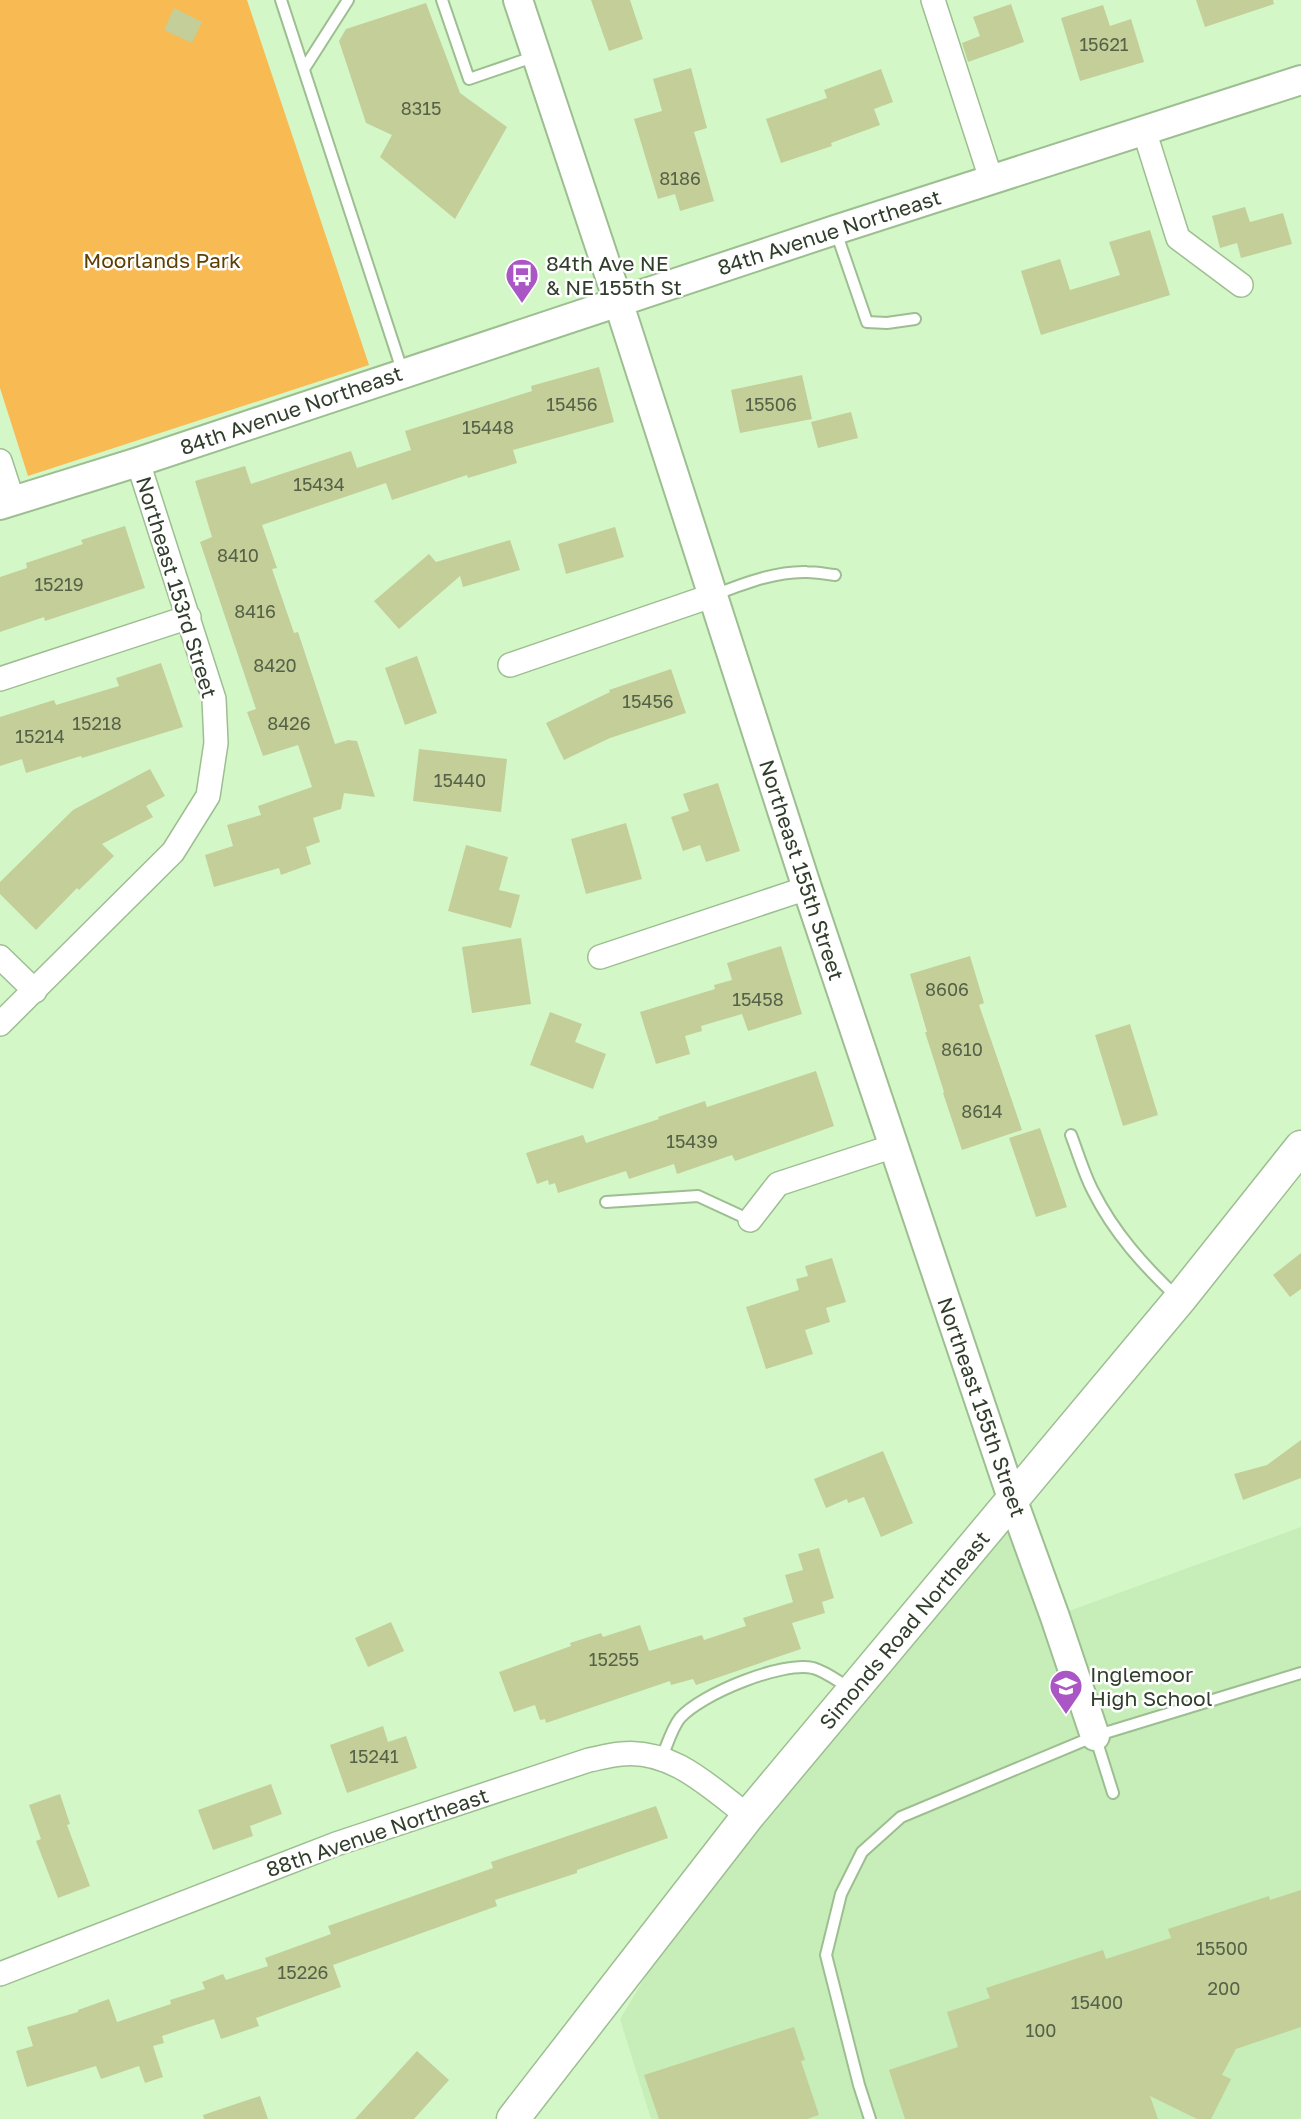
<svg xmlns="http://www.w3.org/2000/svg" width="1301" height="2119" font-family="'Golos Text',sans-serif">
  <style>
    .built { fill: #c7eeb9 }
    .green { fill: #f8ba52 }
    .building { fill: #c3ce99 }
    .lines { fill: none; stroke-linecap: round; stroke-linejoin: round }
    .service-casing { stroke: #9dbe91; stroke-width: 14 }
    .minor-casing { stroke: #9dbe91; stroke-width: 26 }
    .tertiary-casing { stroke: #9dbe91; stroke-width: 32 }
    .secondary-casing { stroke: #9dbe91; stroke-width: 35 }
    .service { stroke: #fff; stroke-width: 10 }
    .minor { stroke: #fff; stroke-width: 23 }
    .tertiary { stroke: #fff; stroke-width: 28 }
    .secondary { stroke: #fff; stroke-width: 32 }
    .labels { text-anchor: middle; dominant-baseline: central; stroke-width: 5; stroke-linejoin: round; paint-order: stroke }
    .number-label { font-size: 18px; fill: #566247 }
    .street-label { font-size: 21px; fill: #313e2c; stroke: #fff }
    .park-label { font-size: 21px; fill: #5d3f04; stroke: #fff }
    .poi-label { font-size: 21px; fill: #313e2c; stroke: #fff; text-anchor: start }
  </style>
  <rect width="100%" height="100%" fill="#d4f7c8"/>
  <path class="built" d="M 1013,1501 L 1055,1616 L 1301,1527 L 1301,2119 L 651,2119 L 620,2019 L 722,1850 Z"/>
  <path class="green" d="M 0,0 L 247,0 L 369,365 L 28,476 L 0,388 Z"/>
  <path class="building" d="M 591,0 L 630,0 L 643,39 L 609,51 Z
    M 1196,0 L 1273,0 L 1274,4 L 1205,27 Z
    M 426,3 L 460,93 L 507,127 L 455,219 L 380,157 L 392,135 L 366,123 L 339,41 L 346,29 Z
    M 1011,4 L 1024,42 L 968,62 L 962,43 L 980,36 L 973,17 Z
    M 1103,5 L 1110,26 L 1131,19 L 1144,62 L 1080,81 L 1061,18 Z
    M 174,8 L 202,22 L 192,43 L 164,30 Z
    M 691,68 L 707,128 L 694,132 L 714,201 L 680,211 L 675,194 L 658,199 L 634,119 L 662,111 L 653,79 Z
    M 881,69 L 893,102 L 874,109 L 880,125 L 831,143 L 832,146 L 781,163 L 766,119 L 827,98 L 824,90 Z
    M 1245,207 L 1250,222 L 1283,213 L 1292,244 L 1241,258 L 1237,243 L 1220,248 L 1212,216 Z
    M 1150,230 L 1170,295 L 1041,335 L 1021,271 L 1060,259 L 1070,290 L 1120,275 L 1109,242 Z
    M 599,367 L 614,422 L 513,450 L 517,463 L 468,478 L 467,475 L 392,500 L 386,483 L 262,525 L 277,568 L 272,569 L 294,633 L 298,632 L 335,744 L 348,740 L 357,741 L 375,797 L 344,793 L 341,809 L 313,818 L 320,842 L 306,847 L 311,864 L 281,875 L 279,868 L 214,887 L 205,855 L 233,846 L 227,825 L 261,815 L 258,806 L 312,787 L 298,745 L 263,756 L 247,712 L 256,709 L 200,542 L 212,537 L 195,481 L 245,466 L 251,484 L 351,451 L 357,468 L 411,450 L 405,431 L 532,391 L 531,386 Z
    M 802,375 L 812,419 L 740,433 L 731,390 Z
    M 851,412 L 858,438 L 818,448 L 811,422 Z
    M 125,526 L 145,588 L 45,621 L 44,617 L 0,632 L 0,577 L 27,568 L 26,563 L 83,544 L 81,540 Z
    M 615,527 L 624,557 L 566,574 L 558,544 Z
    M 510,540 L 520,570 L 463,587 L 460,576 L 399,629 L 374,601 L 429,554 L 436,562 Z
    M 417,656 L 437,713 L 405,725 L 385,668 Z
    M 161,663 L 183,727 L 82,758 L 81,756 L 26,773 L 22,759 L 0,766 L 0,717 L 54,700 L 56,705 L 119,686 L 116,678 Z
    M 671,669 L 686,713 L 610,738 L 564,760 L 546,723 L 610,692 L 609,690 Z
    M 419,749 L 507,759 L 501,812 L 413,801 Z
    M 150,769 L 165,796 L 146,806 L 153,817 L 102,844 L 114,856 L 79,890 L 77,888 L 36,930 L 0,894 L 0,882 L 73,810 Z
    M 718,783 L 740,851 L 706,862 L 700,845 L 683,851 L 671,817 L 689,811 L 683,794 Z
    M 626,823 L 642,879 L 586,894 L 571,839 Z
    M 466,845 L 508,857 L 499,890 L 520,895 L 511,928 L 448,911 Z
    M 521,938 L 531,1004 L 472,1013 L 462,947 Z
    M 781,946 L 802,1014 L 748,1031 L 742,1014 L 701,1026 L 702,1031 L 685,1036 L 690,1054 L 656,1064 L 640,1012 L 715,989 L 714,985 L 732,980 L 727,963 Z
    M 970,956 L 984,1003 L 979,1005 L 1022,1130 L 962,1150 L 943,1093 L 944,1092 L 925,1032 L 927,1032 L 910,974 Z
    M 550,1012 L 582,1024 L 575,1042 L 606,1054 L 593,1089 L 530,1065 Z
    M 1130,1024 L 1158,1115 L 1123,1126 L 1095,1035 Z
    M 816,1071 L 834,1126 L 735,1161 L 732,1155 L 677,1174 L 674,1164 L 629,1179 L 626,1171 L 558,1193 L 555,1183 L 549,1185 L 548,1180 L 537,1184 L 526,1153 L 583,1135 L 586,1143 L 659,1119 L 658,1117 L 705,1101 L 707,1107 Z
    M 1040,1128 L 1067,1207 L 1036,1217 L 1009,1138 Z
    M 1301,1253 L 1301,1289 L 1290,1297 L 1273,1275 Z
    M 832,1258 L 846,1302 L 826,1308 L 830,1322 L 805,1330 L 813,1354 L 766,1369 L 746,1307 L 799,1290 L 796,1279 L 808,1276 L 805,1266 Z
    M 1301,1440 L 1301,1478 L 1243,1500 L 1234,1474 L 1267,1465 Z
    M 883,1451 L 913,1523 L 881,1537 L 864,1497 L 848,1503 L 847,1499 L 826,1508 L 814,1479 Z
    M 819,1548 L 834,1598 L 822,1602 L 825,1613 L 792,1623 L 801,1649 L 696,1685 L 693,1679 L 671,1685 L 670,1681 L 546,1723 L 545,1719 L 540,1720 L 535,1705 L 514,1712 L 499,1672 L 571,1646 L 570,1643 L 601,1633 L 603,1637 L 640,1625 L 649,1651 L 702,1635 L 704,1640 L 746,1626 L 743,1618 L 793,1602 L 785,1575 L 803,1570 L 798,1554 Z
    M 391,1622 L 404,1651 L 368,1667 L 355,1638 Z
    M 383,1726 L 388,1742 L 406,1736 L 417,1768 L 347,1793 L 330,1745 Z
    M 271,1784 L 282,1814 L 250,1826 L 253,1836 L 213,1850 L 198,1810 Z
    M 60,1794 L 70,1824 L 67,1825 L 90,1886 L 58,1898 L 36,1841 L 41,1839 L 29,1805 Z
    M 656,1806 L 668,1838 L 577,1870 L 577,1873 L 495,1900 L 497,1906 L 333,1965 L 341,1987 L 256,2018 L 259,2026 L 221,2039 L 214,2019 L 162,2036 L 164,2043 L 153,2046 L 163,2077 L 145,2083 L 139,2066 L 101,2079 L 96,2066 L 27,2087 L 16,2051 L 33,2046 L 27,2027 L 78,2012 L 78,2010 L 109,1999 L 117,2022 L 171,2004 L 170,2000 L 205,1989 L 202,1982 L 223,1974 L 226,1980 L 268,1966 L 265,1958 L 331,1934 L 328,1926 L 493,1868 L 491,1862 Z
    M 1301,1890 L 1301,2027 L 1236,2049 L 1222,2075 L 1231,2079 L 1211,2119 L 1197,2119 L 1150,2096 L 1158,2119 L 905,2119 L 889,2070 L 958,2047 L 947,2012 L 990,1998 L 986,1988 L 1103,1950 L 1106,1959 L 1171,1938 L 1168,1929 L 1269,1896 L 1270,1900 Z
    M 794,2027 L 805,2060 L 801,2061 L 819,2115 L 807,2119 L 659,2119 L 644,2075 Z
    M 417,2051 L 449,2080 L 414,2119 L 355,2119 Z
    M 260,2096 L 268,2119 L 204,2119 L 203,2115 Z"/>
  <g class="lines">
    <defs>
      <path id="service" d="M 281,0 L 403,373
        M 442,0 L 469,79 L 536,56
        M 304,69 L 348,0
        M 836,232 L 867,322 L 887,323 L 915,319
        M 714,595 C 743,584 775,571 807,572 C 816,572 826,574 835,575
        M 1071,1135 C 1078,1153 1084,1174 1093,1191 C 1114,1233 1144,1266 1178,1298
        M 606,1202 L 698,1196 L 750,1220
        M 1096,1739 L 1113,1793
        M 662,1757 C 667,1745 672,1728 680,1718 C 701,1694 782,1661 813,1668 C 827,1672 839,1682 851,1689
        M 870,2119 L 859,2085 L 826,1955 L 841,1894 L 862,1852 L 901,1817 L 1095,1736 L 1301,1673"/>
      <path id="minor" d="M 933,0 L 991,179
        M 1144,130 L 1178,238 L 1241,285
        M 0,461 L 13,501
        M 510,665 L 711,596
        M 0,679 L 189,617
        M 0,957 L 35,991
        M 600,957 L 807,888
        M 0,1024 L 173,852 L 208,796 L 216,743 L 214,699 L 138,462
        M 750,1220 L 778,1184 L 894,1146
        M 0,1974 L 336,1844 L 589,1760 C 599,1758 610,1755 621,1754 C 671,1748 711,1788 748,1816"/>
      <path id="tertiary" d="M 518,0 L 618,301 L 807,888 L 1013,1501 L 1055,1617 L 1095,1736
        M 0,505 L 138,462 L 835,230 L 1301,80"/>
      <path id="secondary" d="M 513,2119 L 748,1816 L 1180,1299 L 1301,1147"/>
    </defs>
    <use href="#service" class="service-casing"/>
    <use href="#minor" class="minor-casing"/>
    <use href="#tertiary" class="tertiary-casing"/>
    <use href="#secondary" class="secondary-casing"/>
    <use href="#service" class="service"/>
    <use href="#minor" class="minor"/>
    <use href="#tertiary" class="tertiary"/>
    <use href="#secondary" class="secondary"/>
  </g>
  <defs>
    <symbol id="bus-pin" viewBox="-11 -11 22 30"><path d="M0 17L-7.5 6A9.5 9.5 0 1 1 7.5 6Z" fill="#aa56c5" stroke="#fff"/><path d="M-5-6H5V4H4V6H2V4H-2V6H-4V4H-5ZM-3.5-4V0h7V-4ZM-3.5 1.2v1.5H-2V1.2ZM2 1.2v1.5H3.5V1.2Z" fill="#fff"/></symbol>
    <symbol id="school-pin" viewBox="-11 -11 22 30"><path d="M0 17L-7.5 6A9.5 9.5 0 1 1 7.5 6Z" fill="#aa56c5" stroke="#fff"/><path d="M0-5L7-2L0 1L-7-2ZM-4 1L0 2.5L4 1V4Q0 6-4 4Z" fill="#fff"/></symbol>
  </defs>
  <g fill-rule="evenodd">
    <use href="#bus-pin" x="503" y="256" width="38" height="52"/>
    <use href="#school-pin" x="1047" y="1667" width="38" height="52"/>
  </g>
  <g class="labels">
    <g class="number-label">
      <text x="1104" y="44">15621</text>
      <text x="421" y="108">8315</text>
      <text x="680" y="178">8186</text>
      <text x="572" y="404">15456</text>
      <text x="771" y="404">15506</text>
      <text x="488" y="427">15448</text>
      <text x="319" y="484">15434</text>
      <text x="238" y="555">8410</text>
      <text x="59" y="584">15219</text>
      <text x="255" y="611">8416</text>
      <text x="275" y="665">8420</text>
      <text x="648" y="701">15456</text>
      <text x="97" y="723">15218</text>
      <text x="289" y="723">8426</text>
      <text x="40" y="736">15214</text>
      <text x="460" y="780">15440</text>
      <text x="947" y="989">8606</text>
      <text x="758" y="999">15458</text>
      <text x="962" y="1049">8610</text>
      <text x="982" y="1111">8614</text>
      <text x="692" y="1141">15439</text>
      <text x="614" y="1659">15255</text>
      <text x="374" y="1756">15241</text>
      <text x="1222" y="1948">15500</text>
      <text x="303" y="1972">15226</text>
      <text x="1224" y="1988">200</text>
      <text x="1097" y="2002">15400</text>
      <text x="1041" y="2030">100</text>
    </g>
    <g class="street-label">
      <text transform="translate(829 232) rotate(-18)">84th Avenue Northeast</text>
      <text transform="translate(291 410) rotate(-19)">84th Avenue Northeast</text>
      <text transform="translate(177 587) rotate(73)">Northeast 153rd Street</text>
      <text transform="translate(802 870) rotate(72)">Northeast 155th Street</text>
      <text transform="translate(982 1407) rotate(71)">Northeast 155th Street</text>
      <text transform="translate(904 1630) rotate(-50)">Simonds Road Northeast</text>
      <text transform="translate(377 1832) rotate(-19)">88th Avenue Northeast</text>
    </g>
    <g class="park-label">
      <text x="162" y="260">Moorlands Park</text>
    </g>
    <g class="poi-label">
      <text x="546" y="263">84th Ave NE<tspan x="546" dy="24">&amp; NE 155th St</tspan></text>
      <text x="1090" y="1674">Inglemoor<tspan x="1090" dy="24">High School</tspan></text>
    </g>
  </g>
</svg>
